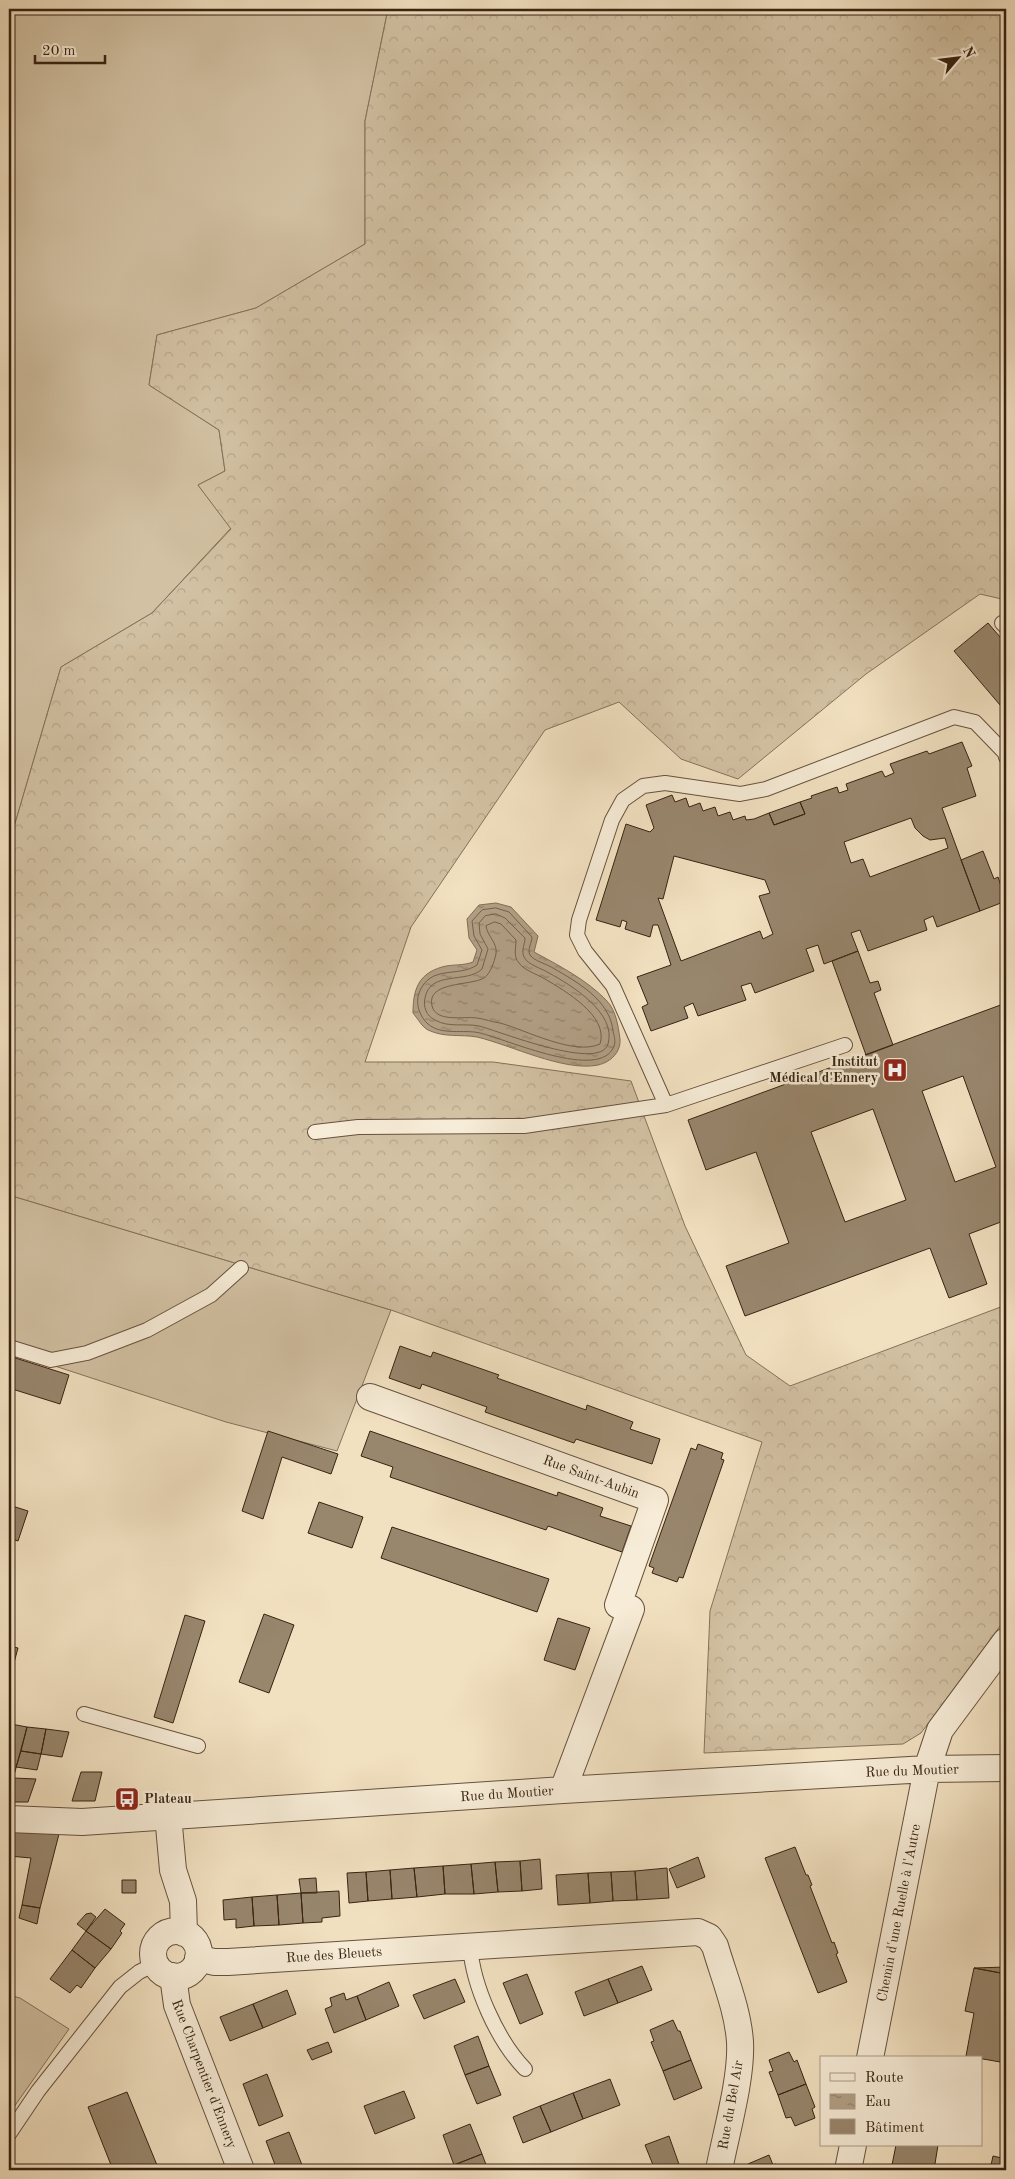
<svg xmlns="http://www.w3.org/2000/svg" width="1015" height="2179" font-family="'Old Standard TT',serif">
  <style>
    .grass { fill: #d2c1a3; stroke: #84725a }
    .forest { fill: url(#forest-crowns); stroke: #84725a }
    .water { fill: url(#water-ripples); stroke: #816e58 }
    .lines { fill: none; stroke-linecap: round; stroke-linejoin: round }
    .shore { stroke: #74624c; stroke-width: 1 }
    .building { fill: #98866d; stroke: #372312; fill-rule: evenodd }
    .lane-casing { stroke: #66523e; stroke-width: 16 }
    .street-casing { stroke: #66523e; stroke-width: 28 }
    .lane { stroke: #f7ecd7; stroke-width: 14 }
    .street { stroke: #f7ecd7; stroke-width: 26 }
    .labels { text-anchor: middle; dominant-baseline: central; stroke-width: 5; stroke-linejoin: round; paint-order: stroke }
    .poi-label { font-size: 14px; font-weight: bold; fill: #372312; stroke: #f7ecd7; text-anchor: end }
    .street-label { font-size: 14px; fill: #372312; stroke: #f7ecd7 }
  </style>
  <defs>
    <pattern id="forest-crowns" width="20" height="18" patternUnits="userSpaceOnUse" patternTransform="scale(1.25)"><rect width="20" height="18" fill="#d2c1a3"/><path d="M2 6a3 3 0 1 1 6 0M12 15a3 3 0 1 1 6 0" fill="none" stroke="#b5a68b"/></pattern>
    <pattern id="water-ripples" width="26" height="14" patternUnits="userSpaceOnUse" patternTransform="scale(1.25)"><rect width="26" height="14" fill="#b2a086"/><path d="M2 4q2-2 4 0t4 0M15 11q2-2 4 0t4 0" fill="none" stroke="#92826c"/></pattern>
  </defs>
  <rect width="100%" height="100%" fill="#f2e1c1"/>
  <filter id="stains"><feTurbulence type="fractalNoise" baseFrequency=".004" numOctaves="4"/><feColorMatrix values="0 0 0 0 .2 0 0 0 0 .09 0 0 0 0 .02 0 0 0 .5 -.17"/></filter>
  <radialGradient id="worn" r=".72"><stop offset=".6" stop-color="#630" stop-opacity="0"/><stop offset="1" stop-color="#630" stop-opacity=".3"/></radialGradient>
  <path class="grass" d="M 21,9 L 388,9 L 365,121 L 365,244 L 256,308 L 157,335 L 149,385 L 219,430 L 225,471 L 198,485 L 231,528 L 152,613 L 61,667 L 9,844 L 9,15 Z
    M 9,1195 L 391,1310 L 337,1451 L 226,1422 L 9,1351 Z
    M 9,1995 L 20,1998 L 69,2029 L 9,2114 Z"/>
  <path class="forest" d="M 388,9 L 1006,9 L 1006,600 L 980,594 L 866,674 L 738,779 L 681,759 L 619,702 L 545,730 L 411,927 L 365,1062 L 493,1062 L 631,1081 L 685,1226 L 746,1355 L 790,1386 L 1006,1305 L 1006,1618 L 921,1733 L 903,1744 L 704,1753 L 710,1611 L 762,1442 L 391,1310 L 9,1195 L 9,844 L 61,667 L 152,613 L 231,529 L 198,485 L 225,471 L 219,430 L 149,385 L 157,335 L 256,308 L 365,244 L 365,121 Z"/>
  <path class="water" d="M 496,903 L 511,907 L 538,936 L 534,952 C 558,965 587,980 606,1000 C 616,1010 618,1025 620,1039 C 621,1052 611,1062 598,1065 C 564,1072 511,1045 477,1037 C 460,1034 445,1038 428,1030 C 422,1027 418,1019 413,1013 C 413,992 417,974 442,967 C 452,964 463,966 473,962 L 477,950 L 469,938 L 467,919 L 479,905 Z"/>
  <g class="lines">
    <path class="shore" d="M 496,908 L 509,912 L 532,937 C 532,942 527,950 530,955 C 534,961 547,964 553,968 C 577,982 610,1000 613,1031 C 614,1036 616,1041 614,1046 C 601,1082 506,1039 480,1033 C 464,1029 442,1036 428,1024 C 420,1017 415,1004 419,993 C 430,964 458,978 477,965 L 482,950 L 474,936 L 472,921 L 482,910 Z
      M 496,914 L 505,918 L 525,938 C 525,944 521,951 524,957 C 528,965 541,968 549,973 C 571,985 617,1013 608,1044 C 600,1072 499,1031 479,1026 C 464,1023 449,1028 435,1020 C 426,1016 423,1006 425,998 C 430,970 467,984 482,969 L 488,949 L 480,934 L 479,923 L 485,916 Z
      M 495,922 L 501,924 L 516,940 C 516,948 513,956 519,963 C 525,971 537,974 545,979 C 565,991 609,1016 600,1044 C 574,1056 526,1030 500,1023 C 492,1022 485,1019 477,1018 C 465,1016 436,1023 432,1006 C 426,981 471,986 484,978 C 491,973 494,962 496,954 C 498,943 487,936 486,926 Z"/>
  </g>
  <path class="building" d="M 988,623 L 1006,644 L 1006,712 L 954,651 Z
    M 962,742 L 972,766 L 967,768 L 976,796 L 942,808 L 980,911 L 937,927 L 933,916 L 924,920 L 927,930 L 868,951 L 860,930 L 851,933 L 858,951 L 824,964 L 818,945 L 806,949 L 814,971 L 755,993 L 751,983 L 741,986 L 746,1000 L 698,1016 L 693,1003 L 684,1007 L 688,1018 L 651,1031 L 642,1007 L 648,1004 L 637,977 L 671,965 L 658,925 L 653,925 L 650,937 L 625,929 L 627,922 L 622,920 L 620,927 L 596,920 L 626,824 L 650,832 L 654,828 L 646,805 L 672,795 L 675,802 L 686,798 L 689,807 L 700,803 L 703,811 L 715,807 L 718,816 L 730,812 L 733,820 L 745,816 L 746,820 L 754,819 L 769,813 L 774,825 L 805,814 L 800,802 L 812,798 L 811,796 L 837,787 L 839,793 L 848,790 L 846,784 L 882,771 L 885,777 L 894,773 L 890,764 L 927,751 L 929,754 ZM 911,818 L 915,828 L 923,836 L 930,840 L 945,838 L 948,848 L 870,877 L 863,859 L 851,863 L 844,842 ZM 674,856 L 765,880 L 770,893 L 759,896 L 773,934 L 763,939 L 760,931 L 681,961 L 658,898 L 663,899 Z
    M 800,802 L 805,814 L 774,825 L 769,813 Z
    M 983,851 L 994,879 L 998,877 L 1006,901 L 980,911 L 961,860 Z
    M 858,951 L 870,983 L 878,981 L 881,990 L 874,993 L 893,1045 L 866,1055 L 832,961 Z
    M 1006,1003 L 1006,1220 L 969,1234 L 987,1284 L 949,1298 L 930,1248 L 745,1316 L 726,1266 L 789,1243 L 756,1152 L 706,1170 L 688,1120 ZM 963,1076 L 996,1167 L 955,1182 L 922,1091 ZM 873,1109 L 906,1200 L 845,1222 L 811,1132 Z
    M 400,1346 L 431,1357 L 433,1352 L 499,1375 L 497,1378 L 586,1410 L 587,1405 L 633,1422 L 630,1429 L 660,1439 L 652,1464 L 576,1439 L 574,1443 L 485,1412 L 487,1407 L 422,1384 L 420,1389 L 389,1378 Z
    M 9,1356 L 69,1375 L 60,1404 L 9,1388 Z
    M 268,1431 L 338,1454 L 331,1474 L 282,1457 L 263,1519 L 242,1511 Z
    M 370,1431 L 557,1496 L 558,1492 L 603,1508 L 600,1516 L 631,1526 L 622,1552 L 548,1526 L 546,1530 L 390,1477 L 393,1467 L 361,1456 Z
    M 698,1444 L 723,1453 L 721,1459 L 724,1460 L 683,1578 L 679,1577 L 677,1582 L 652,1573 L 654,1568 L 649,1566 L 691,1448 L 696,1450 Z
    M 319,1502 L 363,1517 L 352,1548 L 308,1533 Z
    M 9,1505 L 28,1511 L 18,1541 L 9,1538 Z
    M 392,1527 L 549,1579 L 537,1612 L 381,1558 Z
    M 264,1614 L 294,1625 L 269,1693 L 239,1682 Z
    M 185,1615 L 205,1621 L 173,1723 L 154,1717 Z
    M 558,1618 L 590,1628 L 575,1670 L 544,1660 Z
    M 9,1646 L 18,1648 L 9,1681 Z
    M 11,1724 L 27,1727 L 9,1794 L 9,1732 Z
    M 27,1727 L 46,1729 L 41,1754 L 21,1751 Z
    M 46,1729 L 69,1732 L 62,1757 L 41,1754 Z
    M 21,1751 L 41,1754 L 37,1770 L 16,1767 Z
    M 81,1772 L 102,1772 L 95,1801 L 72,1801 Z
    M 13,1778 L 36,1779 L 28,1802 L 9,1802 Z
    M 9,1832 L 59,1834 L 40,1908 L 22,1905 L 31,1858 L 9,1856 Z
    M 795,1847 L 806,1875 L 808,1875 L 812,1885 L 810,1886 L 832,1943 L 834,1942 L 838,1953 L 836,1954 L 847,1982 L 818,1993 L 765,1858 Z
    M 698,1857 L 705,1877 L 677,1888 L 669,1869 Z
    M 540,1859 L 542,1889 L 522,1891 L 520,1861 Z
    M 520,1861 L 522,1891 L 498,1892 L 495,1862 Z
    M 495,1862 L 498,1892 L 474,1894 L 471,1864 Z
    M 471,1864 L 474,1894 L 445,1894 L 443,1866 Z
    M 443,1866 L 445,1894 L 417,1897 L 414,1868 Z
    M 414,1868 L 417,1897 L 392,1899 L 390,1870 Z
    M 667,1868 L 669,1898 L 637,1900 L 635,1871 Z
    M 390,1870 L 392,1899 L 368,1901 L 366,1872 Z
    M 635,1871 L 637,1900 L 613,1901 L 611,1872 Z
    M 366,1872 L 368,1901 L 349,1903 L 347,1873 Z
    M 611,1872 L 613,1901 L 590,1903 L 588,1873 Z
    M 588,1873 L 590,1903 L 558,1905 L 556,1875 Z
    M 316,1878 L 317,1893 L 301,1893 L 299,1879 Z
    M 122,1880 L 136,1880 L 136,1893 L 122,1893 Z
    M 339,1891 L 340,1916 L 322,1918 L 322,1922 L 303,1923 L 301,1893 Z
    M 301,1893 L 303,1923 L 279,1925 L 277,1895 Z
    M 277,1895 L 279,1925 L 254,1926 L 252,1897 Z
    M 252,1897 L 254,1926 L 236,1928 L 236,1919 L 224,1920 L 223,1900 Z
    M 22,1905 L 40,1908 L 37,1924 L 19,1918 Z
    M 105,1909 L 125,1924 L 120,1931 L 122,1933 L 111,1949 L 86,1931 Z
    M 91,1913 L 96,1917 L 86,1931 L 77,1924 L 86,1914 Z
    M 86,1931 L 111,1949 L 95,1968 L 72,1950 Z
    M 72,1950 L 95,1968 L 81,1988 L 77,1985 L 70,1993 L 50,1979 Z
    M 642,1966 L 652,1990 L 618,2003 L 608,1979 Z
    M 1006,1967 L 1006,1974 L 974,1968 Z
    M 974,1968 L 1006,1974 L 1006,2063 L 966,2056 L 974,2013 L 965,2011 Z
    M 527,1974 L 543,2014 L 520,2024 L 503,1983 Z
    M 455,1979 L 465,2002 L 424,2019 L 413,1995 Z
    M 608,1979 L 618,2003 L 584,2016 L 575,1992 Z
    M 389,1982 L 399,2006 L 366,2020 L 357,1996 Z
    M 287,1990 L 296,2014 L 263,2028 L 253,2004 Z
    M 344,1993 L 346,2000 L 357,1996 L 366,2020 L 334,2033 L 325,2009 L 332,2006 L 330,1998 Z
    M 253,2004 L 263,2028 L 230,2041 L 220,2017 Z
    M 673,2020 L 678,2031 L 680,2031 L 691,2060 L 663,2071 L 651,2042 L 654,2041 L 650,2030 Z
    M 478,2036 L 489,2066 L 465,2075 L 454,2046 Z
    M 328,2042 L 332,2052 L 312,2060 L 307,2050 Z
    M 789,2052 L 794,2062 L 797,2060 L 806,2084 L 778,2095 L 769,2072 L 773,2071 L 769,2060 Z
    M 691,2060 L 702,2088 L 674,2100 L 663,2071 Z
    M 489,2066 L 501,2095 L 477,2104 L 465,2075 Z
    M 267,2074 L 283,2116 L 259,2126 L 243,2084 Z
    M 610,2079 L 620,2105 L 583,2119 L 573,2093 Z
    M 806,2084 L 815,2107 L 812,2109 L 815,2118 L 795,2126 L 791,2117 L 786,2118 L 778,2095 Z
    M 404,2091 L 415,2118 L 375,2134 L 364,2106 Z
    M 127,2092 L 159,2170 L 113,2170 L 88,2107 Z
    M 573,2093 L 583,2119 L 551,2132 L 540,2106 Z
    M 540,2106 L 551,2132 L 523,2143 L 513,2117 Z
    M 470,2124 L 482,2154 L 454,2165 L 443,2135 Z
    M 289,2132 L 302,2165 L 289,2170 L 277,2170 L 266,2141 Z
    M 669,2136 L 681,2170 L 655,2170 L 645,2145 Z
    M 896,2145 L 938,2145 L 934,2170 L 902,2170 L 903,2167 L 892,2165 Z
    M 482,2154 L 488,2170 L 456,2170 L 454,2165 Z
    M 769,2155 L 773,2165 L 776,2164 L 779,2170 L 750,2170 L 748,2164 Z
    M 993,2156 L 1006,2159 L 1006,2170 L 990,2170 Z"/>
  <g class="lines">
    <defs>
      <path id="lane" d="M 1002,623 L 1006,627
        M 845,1045 L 666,1105 L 613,986 L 585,951 L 577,935 L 579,920 L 612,820 L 623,800 L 643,786 L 665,783 L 740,794 L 766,789 L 954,717 L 975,722 L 1005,753 L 1006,757
        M 315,1132 L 358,1127 L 524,1126 L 666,1105
        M 9,1347 L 51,1360 L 87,1353 L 147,1330 L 211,1295 L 241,1268
        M 84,1714 L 198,1746
        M 470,1946 C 473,1986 497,2040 525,2069
        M 9,2134 L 38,2091 L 120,1987 L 139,1972 L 155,1964"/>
      <path id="street" d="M 370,1397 L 655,1500 L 618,1605 L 631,1609 L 563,1790
        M 168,1815 L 173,1870 L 183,1901 L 184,1933
        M 9,1819 L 82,1822 L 563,1790 L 927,1769 L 1006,1768
        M153 1954a23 23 0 1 1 46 0a23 23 0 1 1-46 0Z
        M 198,1958 L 214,1962 L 228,1962 L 698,1932 L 709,1937 L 715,1946 C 724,1977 738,2010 740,2042 C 742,2078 726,2133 719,2170
        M 173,1976 L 177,2005 L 241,2170
        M 870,2058 L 927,1769 L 940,1730 L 1006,1641
        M 848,2170 L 853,2145"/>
    </defs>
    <use href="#lane" class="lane-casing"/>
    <use href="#street" class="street-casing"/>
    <use href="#lane" class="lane"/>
    <use href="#street" class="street"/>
  </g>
  <defs>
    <symbol id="hospital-square" viewBox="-11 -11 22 22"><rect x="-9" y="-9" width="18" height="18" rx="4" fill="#8f2418" stroke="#f7ecd7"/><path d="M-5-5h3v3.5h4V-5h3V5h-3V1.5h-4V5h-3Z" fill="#fff"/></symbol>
    <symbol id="bus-square" viewBox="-11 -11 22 22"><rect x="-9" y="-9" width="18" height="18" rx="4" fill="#8f2418" stroke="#f7ecd7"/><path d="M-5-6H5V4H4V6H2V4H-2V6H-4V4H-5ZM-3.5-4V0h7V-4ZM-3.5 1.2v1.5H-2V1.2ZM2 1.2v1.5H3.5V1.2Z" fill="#fff"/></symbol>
  </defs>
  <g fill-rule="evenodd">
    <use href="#hospital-square" x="881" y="1056" width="28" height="28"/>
    <use href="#bus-square" x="113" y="1785" width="28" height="28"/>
  </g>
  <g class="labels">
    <g class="poi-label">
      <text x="878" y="1062">Institut<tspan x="878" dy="16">Médical d'Ennery</tspan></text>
      <text x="144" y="1799" text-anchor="start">Plateau</text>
    </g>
    <g class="street-label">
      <text transform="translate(591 1477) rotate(20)">Rue Saint-Aubin</text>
      <text transform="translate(912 1771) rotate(-2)">Rue du Moutier</text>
      <text transform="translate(507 1794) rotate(-4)">Rue du Moutier</text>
      <text transform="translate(899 1913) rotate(-79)">Chemin d'une Ruelle à l'Autre</text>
      <text transform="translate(334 1955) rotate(-4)">Rue des Bleuets</text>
      <text transform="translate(204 2074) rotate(69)">Rue Charpentier d'Ennery</text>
      <text transform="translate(731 2105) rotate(-80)">Rue du Bel Air</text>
    </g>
  </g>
  <rect width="1015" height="2179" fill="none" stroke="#f2e1c1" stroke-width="30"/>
  <rect x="10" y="10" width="995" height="2159" fill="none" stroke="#372312" stroke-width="2.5"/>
  <rect x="15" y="15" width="985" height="2149" fill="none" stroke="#372312"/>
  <rect x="820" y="2056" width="162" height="90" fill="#f7ecd7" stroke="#aa9c88"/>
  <rect x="830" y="2073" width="25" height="8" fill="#f7ecd7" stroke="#aa9c88"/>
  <text x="865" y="2082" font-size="15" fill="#372312">Route</text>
  <rect x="830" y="2094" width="25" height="15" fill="url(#water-ripples)" stroke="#aa9c88"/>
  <text x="865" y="2106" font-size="15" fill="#372312">Eau</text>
  <rect x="830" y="2119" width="25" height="15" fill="#98866d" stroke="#aa9c88"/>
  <text x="865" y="2132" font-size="15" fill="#372312">Bâtiment</text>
  <g transform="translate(958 58) rotate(62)" stroke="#f7ecd7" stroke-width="4" paint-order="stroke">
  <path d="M0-4L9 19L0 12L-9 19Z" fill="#372312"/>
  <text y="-8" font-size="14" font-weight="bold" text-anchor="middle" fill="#372312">N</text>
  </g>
  <path d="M35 55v8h70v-8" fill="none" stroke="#372312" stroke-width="2.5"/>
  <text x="42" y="55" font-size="15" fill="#372312" stroke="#f7ecd7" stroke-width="4" paint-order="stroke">20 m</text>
  <rect width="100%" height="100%" filter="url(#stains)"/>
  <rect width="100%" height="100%" fill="url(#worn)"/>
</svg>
